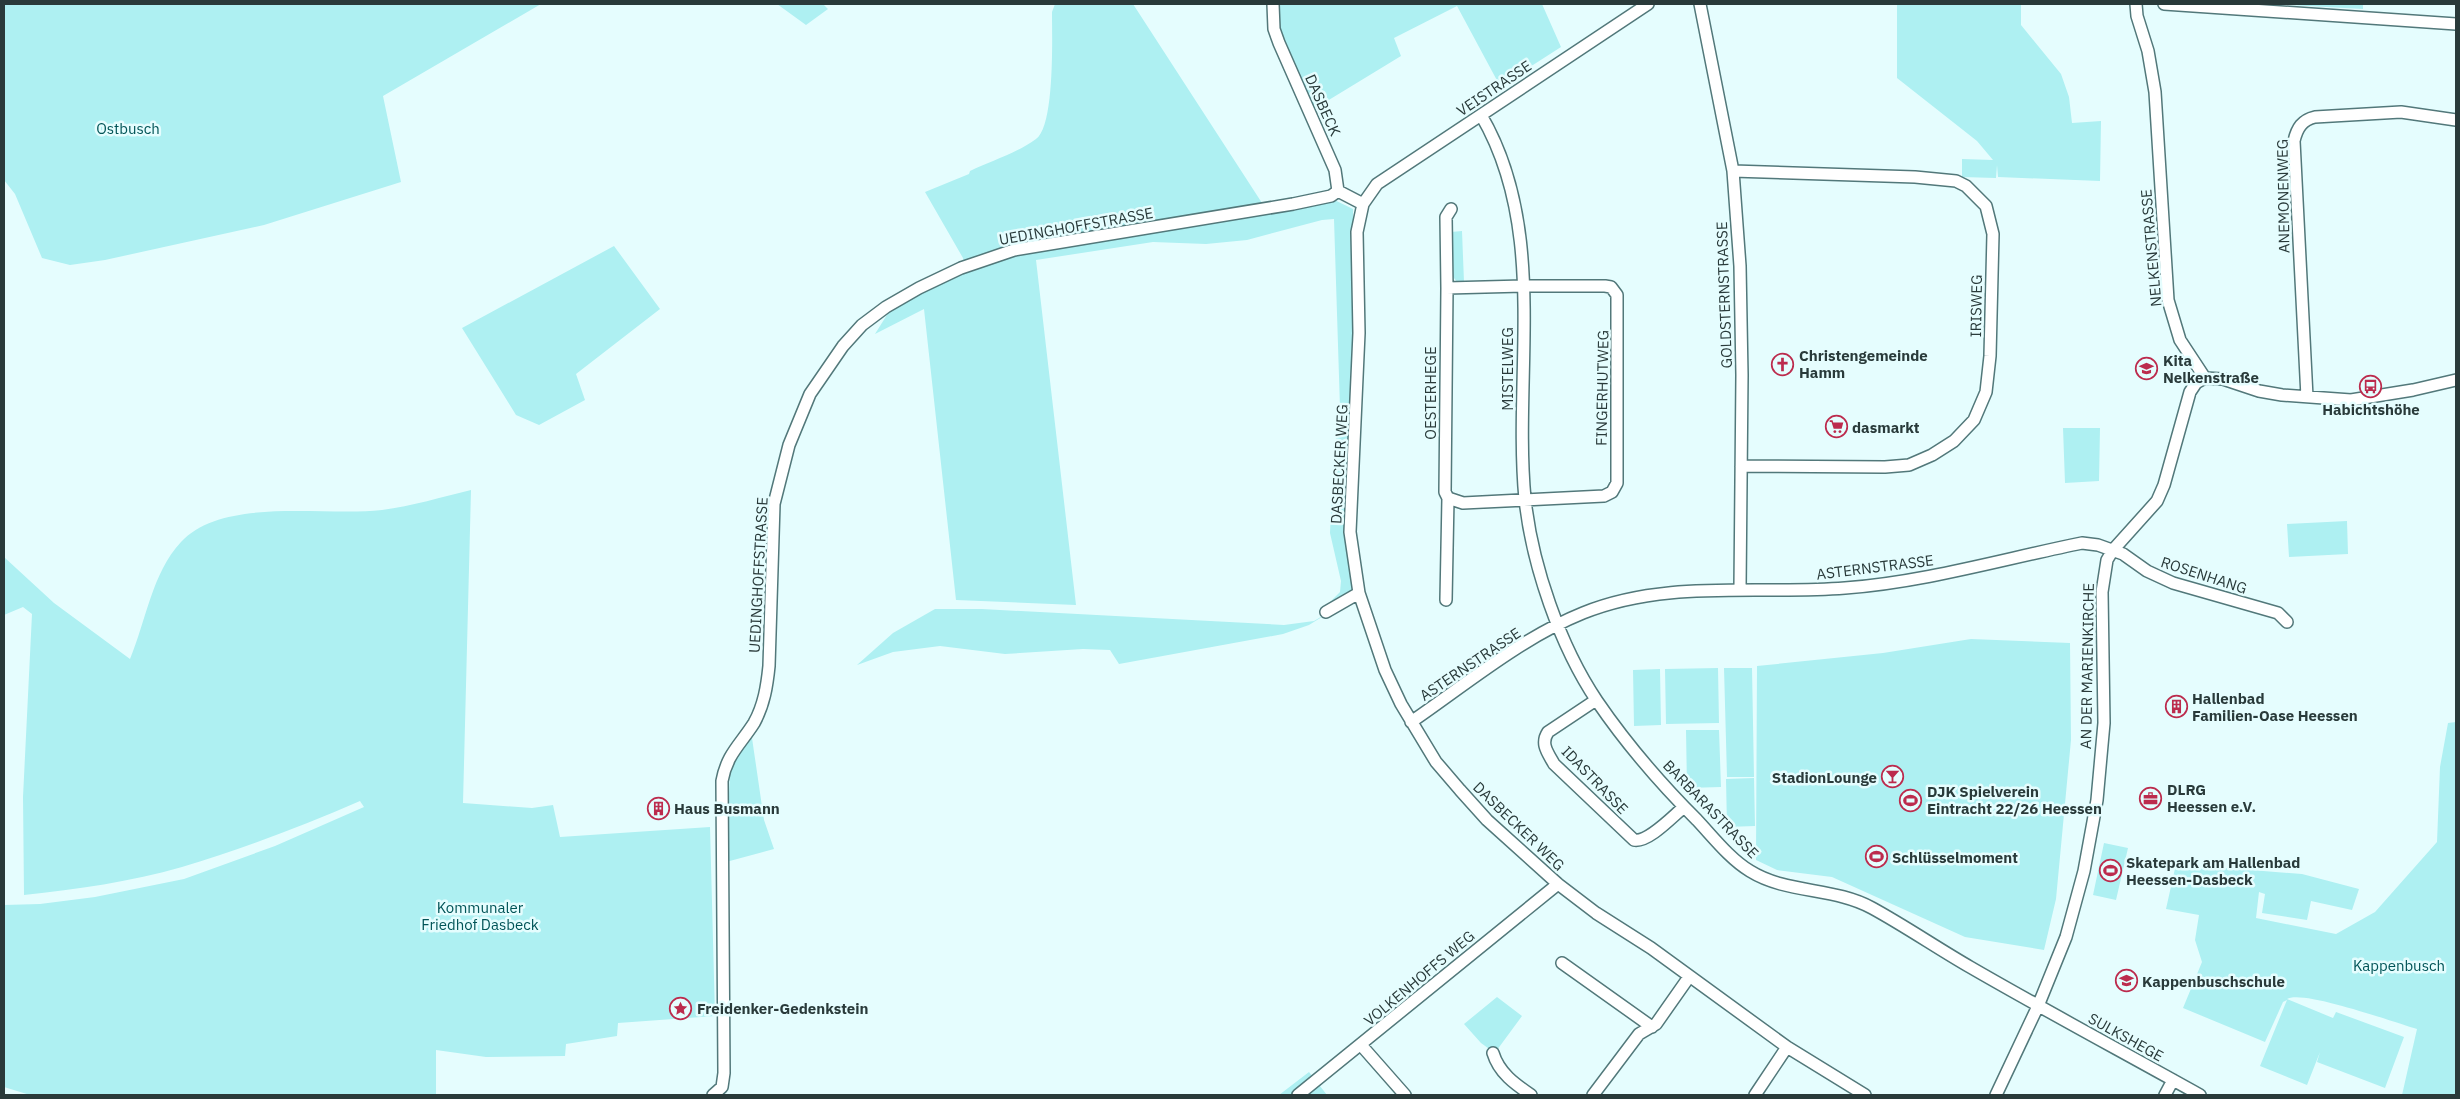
<svg xmlns="http://www.w3.org/2000/svg" width="2460" height="1099" font-family="'IBM Plex Sans',sans-serif">
  <style>
    .green { fill: #aef0f2 }
    .lines { fill: none; stroke-linecap: round; stroke-linejoin: round }
    .minor-casing { stroke: #52787a; stroke-width: 14 }
    .minor { stroke: #fff; stroke-width: 11 }
    .labels { text-anchor: middle; dominant-baseline: central; stroke-width: 5; stroke-linejoin: round; paint-order: stroke }
    .street-label { font-size: 15px; fill: #293a3a; stroke: #e5fdfe }
    .park-label { font-size: 15px; fill: #015457; stroke: #e5fdfe }
    .poi-label { font-size: 15px; font-weight: bold; fill: #293a3a; stroke: #e5fdfe; text-anchor: start }
  </style>
  <rect width="100%" height="100%" fill="#e5fdfe"/>
  <path class="green" d="M 4,4 L 541,4 L 383,96 L 401,182 L 264,225 L 105,260 L 70,265 L 42,258 L 15,194 L 4,180 Z
    M 777,4 L 823,4 L 828,9 L 806,25 Z
    M 1055,4 L 1133,4 L 1262,203 L 1322,194 L 1353,209 L 1353,331 L 1347,525 L 1354,588 L 1347,597 L 1330,606 L 1330,602 L 1340,592 L 1341,581 L 1330,533 L 1333,465 L 1340,408 L 1334,219 L 1322,220 L 1247,240 L 1206,244 L 1153,242 L 1036,260 L 1076,605 L 956,600 L 924,309 L 875,334 L 890,310 L 966,270 L 963,258 L 925,192 L 969,174 L 970,171 C 991,161 1017,153 1036,139 C 1055,126 1052,36 1052,12 Z
    M 1276,4 L 1542,4 L 1561,47 L 1500,86 L 1457,6 L 1394,38 L 1401,56 L 1314,109 C 1298,76 1275,41 1276,4 Z
    M 1897,4 L 2021,4 L 2021,25 L 2061,74 L 2069,97 L 2072,123 L 2101,121 L 2100,181 L 1998,177 L 1997,165 L 1996,178 L 1962,177 L 1962,159 L 1993,160 L 1977,141 L 1897,78 Z
    M 2275,4 L 2363,4 L 2363,9 Z
    M 1462,231 L 1464,282 L 1457,282 L 1451,274 L 1451,232 Z
    M 614,246 L 660,309 L 576,374 L 585,400 L 539,425 L 516,415 L 462,328 Z
    M 2063,428 L 2100,428 L 2099,481 L 2065,483 Z
    M 471,490 L 463,803 L 532,808 L 553,805 L 560,837 L 710,827 L 715,1016 L 618,1023 L 617,1036 L 566,1044 L 565,1056 L 486,1057 L 436,1050 L 436,1095 L 30,1095 L 4,1087 L 4,905 L 40,904 L 95,897 L 184,879 L 275,846 L 364,807 L 360,801 C 302,826 243,849 182,867 C 131,882 77,889 24,895 L 23,797 L 32,614 L 23,607 L 4,615 L 4,557 L 54,603 L 130,659 C 146,621 152,573 181,542 C 223,496 325,517 382,510 C 412,506 442,497 471,490 Z
    M 2347,521 L 2348,554 L 2289,557 L 2287,524 Z
    M 1346,602 L 1309,625 L 1283,634 L 1119,664 L 1110,650 L 1083,649 L 1005,654 L 940,646 L 893,652 L 857,665 L 893,633 L 935,609 L 982,609 L 1284,625 L 1314,621 Z
    M 1971,639 L 2070,643 L 2071,740 L 2056,899 L 2044,950 L 1965,937 L 1832,877 L 1777,870 L 1756,860 L 1757,666 L 1883,653 Z
    M 1718,668 L 1719,723 L 1666,724 L 1665,669 Z
    M 1724,668 L 1752,668 L 1754,777 L 1727,777 Z
    M 1660,669 L 1661,725 L 1634,726 L 1633,670 Z
    M 2456,722 L 2456,1095 L 2402,1095 L 2417,1029 C 2396,1023 2302,989 2287,999 L 2333,1018 L 2336,1012 L 2404,1037 L 2385,1088 L 2317,1062 L 2320,1052 L 2307,1085 L 2260,1066 L 2287,1000 L 2283,1002 L 2265,1042 L 2183,1008 L 2202,962 L 2195,940 L 2199,915 L 2166,909 L 2176,864 L 2302,874 L 2359,889 L 2352,910 L 2311,901 L 2307,920 L 2262,913 L 2265,894 L 2259,892 L 2256,918 L 2336,934 L 2375,912 L 2437,842 L 2440,767 L 2448,723 Z
    M 1686,730 L 1719,730 L 1721,787 L 1687,788 Z
    M 752,738 L 764,820 L 774,849 L 726,862 L 730,771 L 734,760 Z
    M 1754,778 L 1755,826 L 1727,827 L 1726,779 Z
    M 2104,843 L 2128,848 L 2116,900 L 2093,895 Z
    M 1497,997 L 1522,1016 L 1497,1050 L 1492,1051 L 1481,1043 L 1464,1024 Z
    M 1309,1072 L 1327,1095 L 1279,1095 Z"/>
  <g class="lines">
    <defs>
      <path id="minor" d="M 1273,4 L 1274,29 L 1279,43 L 1335,170 L 1338,191
        M 1648,4 L 1377,184 L 1363,204 L 1357,232 L 1359,333 L 1350,532 L 1359,593 L 1385,670 L 1401,704 L 1436,762 L 1460,790 L 1487,820 L 1558,884 L 1596,913 L 1651,948 L 1787,1047 L 1865,1095
        M 1700,4 L 1733,171 L 1740,266 L 1742,375 L 1740,589
        M 2136,4 L 2137,16 L 2148,51 L 2155,92 L 2168,300 L 2180,340 L 2205,378 L 2223,379 L 2259,391 L 2282,395 L 2351,400 L 2413,390 L 2456,380
        M 2164,4 L 2456,24
        M 1481,115 C 1549,231 1513,373 1525,499 C 1532,565 1560,646 1597,701 C 1625,742 1662,785 1697,820 C 1713,837 1730,859 1750,871 C 1787,894 1834,887 1872,908 C 1905,926 1937,948 1970,967 C 2046,1011 2123,1052 2200,1095
        M 1733,171 L 1915,177 L 1956,181 L 1966,186 L 1986,206 L 1993,234 L 1990,356 L 1986,392 L 1974,420 L 1954,441 L 1932,455 L 1909,465 L 1885,467 L 1741,466
        M 1338,191 L 1363,204
        M 1523,286 L 1605,286 L 1611,287 L 1617,295 L 1617,483 L 1612,492 L 1604,496 L 1463,503 L 1448,498 L 1445,492 L 1447,288 Z
        M 1447,288 L 1446,217 L 1451,209
        M 2307,397 L 2294,141 C 2297,128 2302,120 2315,117 L 2401,112 L 2456,120
        M 1446,600 L 1448,498
        M 1326,612 L 1359,593
        M 1596,700 L 1548,732 C 1540,744 1548,753 1554,764 L 1634,840 C 1648,843 1673,816 1684,807
        M 1411,722 C 1465,685 1521,638 1583,613 C 1667,579 1757,595 1845,588 C 1925,582 2003,559 2082,543 L 2098,545 L 2123,554 L 2147,571 L 2173,583 L 2278,613 L 2287,622
        M 1562,963 L 1652,1027
        M 1361,1045 L 1405,1095
        M 1493,1053 C 1499,1073 1515,1084 1531,1095
        M 713,1095 L 722,1087 L 724,1073 L 722,781 C 727,754 740,745 754,723 C 764,705 767,686 769,666 L 774,504 L 789,445 L 810,394 L 843,346 L 862,325 L 886,307 L 919,288 L 961,268 L 1014,250 L 1293,204 L 1331,196 L 1338,191
        M 1298,1095 L 1558,884
        M 1593,1095 L 1639,1034 L 1656,1024 L 1689,977
        M 1755,1095 L 1787,1047
        M 1996,1095 L 2038,1006 L 2066,937 L 2084,871 L 2097,800 L 2104,723 L 2102,592 L 2107,560 L 2113,550 L 2157,501 L 2164,485 L 2190,392 L 2196,383 L 2205,378
        M 2165,1095 L 2173,1080"/>
    </defs>
    <use href="#minor" class="minor-casing"/>
    <use href="#minor" class="minor"/>
  </g>
  <defs>
    <symbol id="church-ring" viewBox="-11 -11 22 22"><circle r="9.5" fill="#e5fdfe" stroke="#bc2b4d" stroke-width="1.5"/><path d="M-1.2-6h2.4v3.5h3.3v2.4h-3.3V6h-2.4V-.1h-3.3v-2.4h3.3Z" fill="#bc2b4d"/></symbol>
    <symbol id="school-ring" viewBox="-11 -11 22 22"><circle r="9.5" fill="#e5fdfe" stroke="#bc2b4d" stroke-width="1.5"/><path d="M0-5L7-2L0 1L-7-2ZM-4 1L0 2.5L4 1V4Q0 6-4 4Z" fill="#bc2b4d"/></symbol>
    <symbol id="bus-ring" viewBox="-11 -11 22 22"><circle r="9.5" fill="#e5fdfe" stroke="#bc2b4d" stroke-width="1.5"/><path d="M-5-6H5V4H4V6H2V4H-2V6H-4V4H-5ZM-3.5-4V0h7V-4ZM-3.5 1.2v1.5H-2V1.2ZM2 1.2v1.5H3.5V1.2Z" fill="#bc2b4d"/></symbol>
    <symbol id="supermarket-ring" viewBox="-11 -11 22 22"><circle r="9.5" fill="#e5fdfe" stroke="#bc2b4d" stroke-width="1.5"/><path d="M-6-5.5h2.5l.6 2H6L4.5 2H-2.5L-4.4-4H-6ZM-1.5 3.2a1.3 1.3 0 1 0 .1 0ZM3 3.2a1.3 1.3 0 1 0 .1 0Z" fill="#bc2b4d"/></symbol>
    <symbol id="building-ring" viewBox="-11 -11 22 22"><circle r="9.5" fill="#e5fdfe" stroke="#bc2b4d" stroke-width="1.5"/><path d="M-4-6H4V6H1V3H-1V6H-4ZM-2.5-4.3h1.7v1.8h-1.7ZM.8-4.3h1.7v1.8H.8ZM-2.5-1h1.7V.8h-1.7ZM.8-1h1.7V.8H.8Z" fill="#bc2b4d"/></symbol>
    <symbol id="bar-ring" viewBox="-11 -11 22 22"><circle r="9.5" fill="#e5fdfe" stroke="#bc2b4d" stroke-width="1.5"/><path d="M-6-5H6L.8 .8V4.5H3.5V6h-7V4.5H-.8V.8Z" fill="#bc2b4d"/></symbol>
    <symbol id="office-ring" viewBox="-11 -11 22 22"><circle r="9.5" fill="#e5fdfe" stroke="#bc2b4d" stroke-width="1.5"/><path d="M-6-3h4V-5.5h4V-3h4V5H-6ZM-1-4.5V-3h2v-1.5ZM-6 0V1H6V0Z" fill="#bc2b4d"/></symbol>
    <symbol id="stadium-ring" viewBox="-11 -11 22 22"><circle r="9.5" fill="#e5fdfe" stroke="#bc2b4d" stroke-width="1.5"/><path d="M0-5a6.5 5 0 1 0 0 10a6.5 5 0 1 0 0-10ZM-3.5-1.8h7v3.6h-7Z" fill="#bc2b4d"/></symbol>
    <symbol id="sight-ring" viewBox="-11 -11 22 22"><circle r="9.5" fill="#e5fdfe" stroke="#bc2b4d" stroke-width="1.5"/><path d="M0-6L1.8-2.2L6-1.7L2.9 1.2L3.7 5.4L0 3.3L-3.7 5.4L-2.9 1.2L-6-1.7L-1.8-2.2Z" fill="#bc2b4d"/></symbol>
  </defs>
  <g fill-rule="evenodd">
    <use href="#church-ring" x="1770" y="352" width="25" height="25"/>
    <use href="#school-ring" x="2134" y="356" width="25" height="25"/>
    <use href="#bus-ring" x="2358" y="374" width="25" height="25"/>
    <use href="#supermarket-ring" x="1824" y="414" width="25" height="25"/>
    <use href="#building-ring" x="2164" y="694" width="25" height="25"/>
    <use href="#bar-ring" x="1880" y="764" width="25" height="25"/>
    <use href="#office-ring" x="2138" y="786" width="25" height="25"/>
    <use href="#stadium-ring" x="1898" y="788" width="25" height="25"/>
    <use href="#building-ring" x="646" y="796" width="25" height="25"/>
    <use href="#stadium-ring" x="1864" y="844" width="25" height="25"/>
    <use href="#stadium-ring" x="2098" y="858" width="25" height="25"/>
    <use href="#school-ring" x="2114" y="968" width="25" height="25"/>
    <use href="#sight-ring" x="668" y="996" width="25" height="25"/>
  </g>
  <g class="labels">
    <g class="street-label">
      <text transform="translate(1494 88) rotate(-34)">VEISTRASSE</text>
      <text transform="translate(1323 105) rotate(66)">DASBECK</text>
      <text transform="translate(2283 196) rotate(-91)">ANEMONENWEG</text>
      <text transform="translate(1076 226) rotate(-10)">UEDINGHOFFSTRASSE</text>
      <text transform="translate(2151 248) rotate(-95)">NELKENSTRASSE</text>
      <text transform="translate(1724 295) rotate(-92)">GOLDSTERNSTRASSE</text>
      <text transform="translate(1976 306) rotate(-89)">IRISWEG</text>
      <text transform="translate(1507 369) rotate(-90)">MISTELWEG</text>
      <text transform="translate(1602 388) rotate(-89)">FINGERHUTWEG</text>
      <text transform="translate(1430 393) rotate(-90)">OESTERHEGE</text>
      <text transform="translate(1339 464) rotate(-87)">DASBECKER WEG</text>
      <text transform="translate(1875 567) rotate(-7)">ASTERNSTRASSE</text>
      <text transform="translate(758 575) rotate(-87)">UEDINGHOFFSTRASSE</text>
      <text transform="translate(2204 575) rotate(18)">ROSENHANG</text>
      <text transform="translate(1470 664) rotate(-34)">ASTERNSTRASSE</text>
      <text transform="translate(2087 666) rotate(-89)">AN DER MARIENKIRCHE</text>
      <text transform="translate(1595 780) rotate(46)">IDASTRASSE</text>
      <text transform="translate(1711 809) rotate(46)">BARBARASTRASSE</text>
      <text transform="translate(1519 826) rotate(44)">DASBECKER WEG</text>
      <text transform="translate(1419 978) rotate(-40)">VOLKENHOFFS WEG</text>
      <text transform="translate(2126 1037) rotate(29)">SULKSHEGE</text>
    </g>
    <g class="park-label">
      <text x="128" y="128">Ostbusch</text>
      <text x="480" y="907">Kommunaler<tspan x="480" dy="17">Friedhof Dasbeck</tspan></text>
      <text x="2399" y="965">Kappenbusch</text>
    </g>
    <g class="poi-label">
      <text x="1799" y="355">Christengemeinde<tspan x="1799" dy="17">Hamm</tspan></text>
      <text x="2163" y="360">Kita<tspan x="2163" dy="17">Nelkenstraße</tspan></text>
      <text x="2371" y="409" text-anchor="middle">Habichtshöhe</text>
      <text x="1852" y="427">dasmarkt</text>
      <text x="2192" y="698">Hallenbad<tspan x="2192" dy="17">Familien-Oase Heessen</tspan></text>
      <text x="1877" y="777" text-anchor="end">StadionLounge</text>
      <text x="2167" y="789">DLRG<tspan x="2167" dy="17">Heessen e.V.</tspan></text>
      <text x="1927" y="791">DJK Spielverein<tspan x="1927" dy="17">Eintracht 22/26 Heessen</tspan></text>
      <text x="674" y="808">Haus Busmann</text>
      <text x="1892" y="857">Schlüsselmoment</text>
      <text x="2126" y="862">Skatepark am Hallenbad<tspan x="2126" dy="17">Heessen-Dasbeck</tspan></text>
      <text x="2142" y="981">Kappenbuschschule</text>
      <text x="697" y="1008">Freidenker-Gedenkstein</text>
    </g>
  </g>
  <rect width="2460" height="1099" fill="none" stroke="#293a3a" stroke-width="10"/>
</svg>
